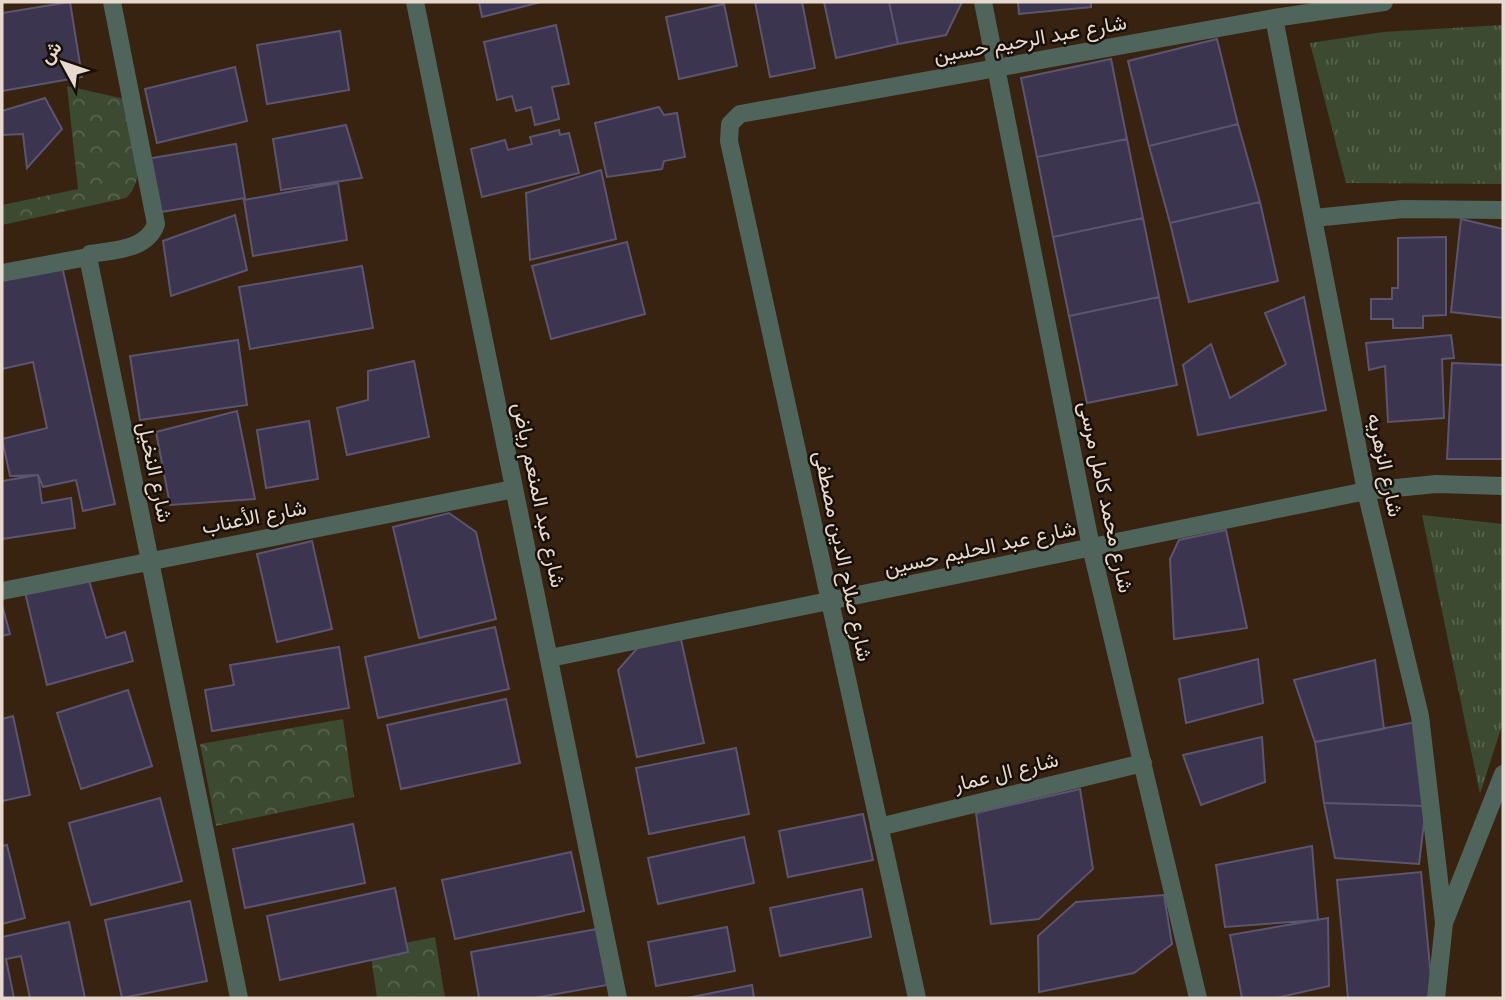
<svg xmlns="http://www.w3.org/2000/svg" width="1505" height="1000" font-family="'Nunito Sans',Vazirmatn,sans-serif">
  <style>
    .grass { fill: url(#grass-tufts) }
    .park { fill: url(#park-crowns) }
    .building { fill: #3b354f; stroke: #5b5570; stroke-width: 2 }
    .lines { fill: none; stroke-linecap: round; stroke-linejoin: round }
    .minor { stroke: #4f645a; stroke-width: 18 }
    .labels { text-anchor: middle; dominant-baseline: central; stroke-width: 5; stroke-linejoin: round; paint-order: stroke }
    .street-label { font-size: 21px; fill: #e7d9cd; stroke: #180f07 }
  </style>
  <defs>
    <pattern id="grass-tufts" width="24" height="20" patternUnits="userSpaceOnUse" patternTransform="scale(1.75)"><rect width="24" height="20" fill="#3b4a31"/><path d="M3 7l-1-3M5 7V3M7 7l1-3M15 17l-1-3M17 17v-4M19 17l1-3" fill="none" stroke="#57644e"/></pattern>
    <pattern id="park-crowns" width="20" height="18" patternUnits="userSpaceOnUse" patternTransform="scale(1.75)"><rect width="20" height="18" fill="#3b4a31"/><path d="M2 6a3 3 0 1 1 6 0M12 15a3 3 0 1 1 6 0" fill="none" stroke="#57644e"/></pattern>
  </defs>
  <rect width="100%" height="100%" fill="#382310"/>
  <path class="grass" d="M 1503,25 L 1503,184 L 1346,183 L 1310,43 L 1383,32 Z
    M 1422,515 L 1503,524 L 1503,722 L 1480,794 Z"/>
  <path class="park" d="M 67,86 L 125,99 C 131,129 151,175 126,198 L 2,225 L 2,205 L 78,189 Z
    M 343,719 L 354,797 L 216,826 L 200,744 Z
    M 435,937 L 445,998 L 377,998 L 370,950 Z"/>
  <path class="building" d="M 70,2 L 82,77 L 2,91 L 2,13 Z
    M 479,2 L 541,2 L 482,17 Z
    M 755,2 L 802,2 L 815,68 L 770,77 Z
    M 824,2 L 889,2 L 898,44 L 836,58 Z
    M 889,2 L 962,2 L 946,35 L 898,44 Z
    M 1018,2 L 1091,2 L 1091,7 L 1019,14 Z
    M 724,4 L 737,66 L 679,79 L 666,17 Z
    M 556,25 L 569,84 L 552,87 L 559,119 L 535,125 L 531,107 L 516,111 L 512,96 L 497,100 L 484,42 Z
    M 340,31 L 349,90 L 267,104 L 257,45 Z
    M 1217,39 L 1238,124 L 1149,146 L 1128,61 Z
    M 1111,59 L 1127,139 L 1037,157 L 1021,78 Z
    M 235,67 L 247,121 L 157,143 L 145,89 Z
    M 45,98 L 62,129 L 27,168 L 23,134 L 2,135 L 2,111 Z
    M 659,107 L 664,115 L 677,113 L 685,157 L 664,161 L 662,169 L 607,177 L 595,123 Z
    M 1238,124 L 1260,202 L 1170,223 L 1149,146 Z
    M 346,125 L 362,178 L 281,190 L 273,139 Z
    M 559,130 L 560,135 L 569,133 L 579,173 L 482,197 L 471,149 L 505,140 L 508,150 L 532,144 L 530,137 Z
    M 1127,139 L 1143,218 L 1053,237 L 1037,157 Z
    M 236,144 L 245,198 L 155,213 L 146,159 Z
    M 601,170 L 616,239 L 530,260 L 526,193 Z
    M 338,183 L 347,240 L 253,256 L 244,200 Z
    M 1260,202 L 1278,281 L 1189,302 L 1170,223 Z
    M 235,215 L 247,270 L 171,296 L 163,241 Z
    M 1143,218 L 1159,297 L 1069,316 L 1053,237 Z
    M 1461,219 L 1503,229 L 1503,318 L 1451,312 Z
    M 1446,237 L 1446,315 L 1423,316 L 1423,328 L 1393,328 L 1393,319 L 1371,319 L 1371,299 L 1392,299 L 1392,288 L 1398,288 L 1398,238 Z
    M 627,242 L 645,314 L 551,339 L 532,266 Z
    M 62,266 L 115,504 L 83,511 L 76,480 L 43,487 L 38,475 L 10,476 L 2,439 L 47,428 L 33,362 L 2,369 L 2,278 Z
    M 362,266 L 373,328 L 250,349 L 239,287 Z
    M 1159,297 L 1177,385 L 1087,403 L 1069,316 Z
    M 1304,297 L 1326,410 L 1198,435 L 1183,365 L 1211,344 L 1230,398 L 1286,364 L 1265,313 Z
    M 1451,335 L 1454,358 L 1442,359 L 1444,418 L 1388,422 L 1385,366 L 1369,370 L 1366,343 Z
    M 238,340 L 247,405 L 140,420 L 130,356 Z
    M 414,361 L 429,437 L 347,455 L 337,408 L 368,400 L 368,371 Z
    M 1452,363 L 1503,365 L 1503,459 L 1447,459 Z
    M 237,411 L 255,499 L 170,505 L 156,432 Z
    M 309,421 L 318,479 L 266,488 L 257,430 Z
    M 38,475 L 42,503 L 71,498 L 75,528 L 2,539 L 2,481 Z
    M 449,513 L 476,532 L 496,619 L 419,638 L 393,527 Z
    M 1226,530 L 1247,628 L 1174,639 L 1170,559 L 1179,540 Z
    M 312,541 L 332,629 L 277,642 L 257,554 Z
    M 88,577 L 106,638 L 125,632 L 133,661 L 47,685 L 25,592 Z
    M 2,605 L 10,634 L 2,636 Z
    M 495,627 L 509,689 L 378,718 L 365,657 Z
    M 680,635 L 704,743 L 637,757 L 618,670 L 641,644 Z
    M 339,647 L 349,708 L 212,731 L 205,690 L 234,685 L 230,665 Z
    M 1258,659 L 1263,703 L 1186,723 L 1179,679 Z
    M 1375,660 L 1384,729 L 1315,742 L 1294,680 Z
    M 128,690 L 152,766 L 81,789 L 57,713 Z
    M 506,699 L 520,763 L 401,789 L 387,725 Z
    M 13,716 L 30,795 L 2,801 L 2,719 Z
    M 1421,721 L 1426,806 L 1324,803 L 1315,742 Z
    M 1262,737 L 1265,782 L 1201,805 L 1183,755 Z
    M 736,748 L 749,814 L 649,834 L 636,768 Z
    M 1080,789 L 1093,869 L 1039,919 L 991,924 L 976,813 Z
    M 160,798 L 182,881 L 91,905 L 69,823 Z
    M 1324,803 L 1426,806 L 1419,864 L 1335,858 Z
    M 863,814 L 873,860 L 788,877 L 779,831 Z
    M 353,824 L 365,883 L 245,908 L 233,849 Z
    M 744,837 L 754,883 L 658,904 L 648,858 Z
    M 7,845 L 25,918 L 2,924 L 2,846 Z
    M 1312,846 L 1318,920 L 1225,927 L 1216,865 Z
    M 571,852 L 584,911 L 455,939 L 442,880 Z
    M 1421,872 L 1433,998 L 1348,998 L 1337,880 Z
    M 395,888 L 408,952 L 280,980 L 267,916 Z
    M 862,889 L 871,937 L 780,956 L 770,908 Z
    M 1164,895 L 1172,944 L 1134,973 L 1039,992 L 1038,936 L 1076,902 Z
    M 190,901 L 207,981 L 122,998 L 105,920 Z
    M 1328,918 L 1329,986 L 1276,998 L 1242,998 L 1230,935 Z
    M 69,922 L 85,998 L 30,998 L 21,956 L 6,959 L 14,998 L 2,998 L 2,937 Z
    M 727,927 L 735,971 L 656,986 L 648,942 Z
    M 597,929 L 607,985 L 534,998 L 479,998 L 471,952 Z
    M 752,985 L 754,998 L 687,998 Z"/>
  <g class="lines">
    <path class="minor" d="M 112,2 L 156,224 C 147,250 114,250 90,254 L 88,257 L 239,998
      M 415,2 L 618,998
      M 983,2 L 1091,547 L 1198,998
      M 1274,18 L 1366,491 L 1420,716 L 1444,923
      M 1314,218 L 1403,209 L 1503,210
      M 2,273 L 88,257
      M 2,591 L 514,489
      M 550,658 L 1366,491 L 1436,484 L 1503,486
      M 879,827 L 1143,763
      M 917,998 L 729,141 L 730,124 L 740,114 L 1274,18 L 1384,2
      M 1436,998 L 1444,923 L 1503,774"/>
  </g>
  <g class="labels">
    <g class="street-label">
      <text transform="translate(1030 39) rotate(-10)">شارع عبد الرحيم حسين</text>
      <text transform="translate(1385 465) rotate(78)">شارع الزهريه</text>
      <text transform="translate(155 472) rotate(78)">شارع النخيل</text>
      <text transform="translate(539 495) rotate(78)">شارع عبد المنعم رياض</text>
      <text transform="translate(1106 497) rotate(78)">شارع محمد كامل مرسى</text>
      <text transform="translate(254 517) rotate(-11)">شارع الأعناب</text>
      <text transform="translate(980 548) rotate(-12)">شارع عبد الحليم حسين</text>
      <text transform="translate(843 556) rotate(78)">شارع صلاح الدين مصطفى</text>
      <text transform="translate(1006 772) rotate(-14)">شارع ال عمار</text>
    </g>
  </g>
  <rect width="1505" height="1000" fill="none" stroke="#e7d9cd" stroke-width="7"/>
  <g transform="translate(63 63) rotate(310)" stroke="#180f07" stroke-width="5" paint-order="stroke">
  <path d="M0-5L12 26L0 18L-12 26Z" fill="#e7d9cd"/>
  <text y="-10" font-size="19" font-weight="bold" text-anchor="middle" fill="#e7d9cd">ش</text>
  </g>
</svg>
